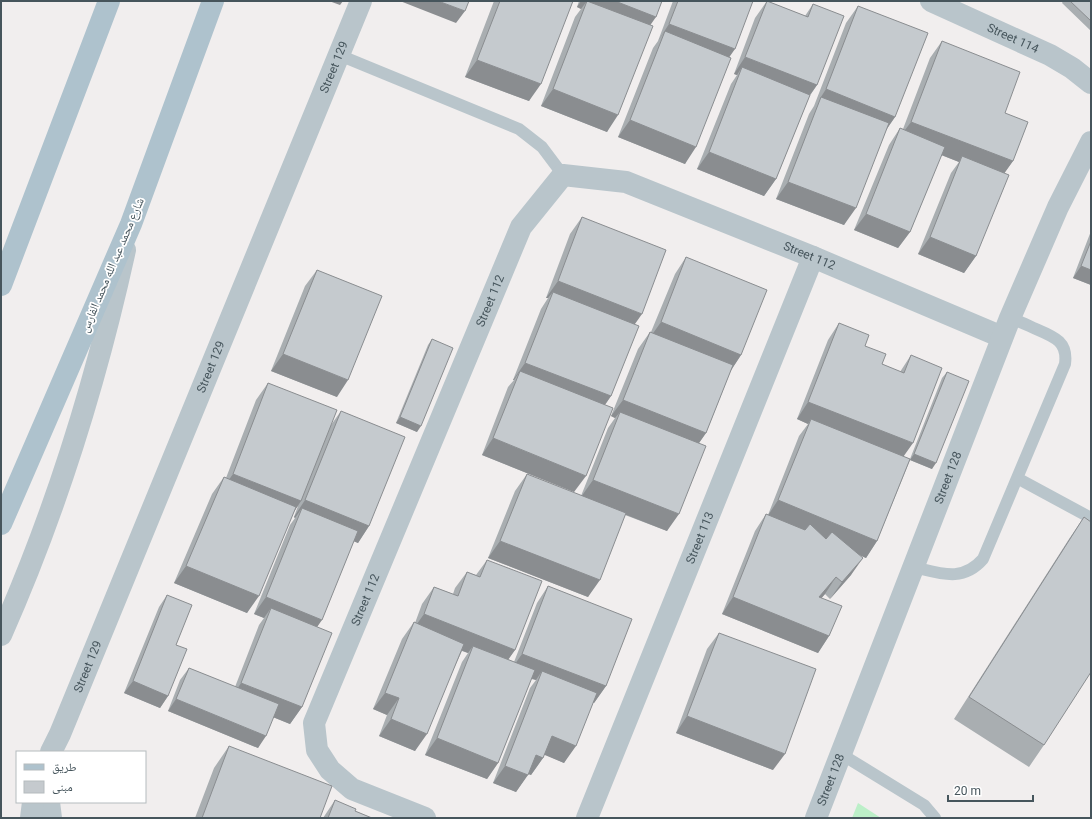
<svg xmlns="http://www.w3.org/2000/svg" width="1092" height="819" font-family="Roboto,'Noto Naskh Arabic',sans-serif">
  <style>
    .green { fill: #bcefc8 }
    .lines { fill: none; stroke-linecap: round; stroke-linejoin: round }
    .service { stroke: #b9c5cb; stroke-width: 12 }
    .minor { stroke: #b9c5cb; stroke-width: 22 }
    .tertiary { stroke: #b9c5cb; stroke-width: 22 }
    .primary { stroke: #aec2cd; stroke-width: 22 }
    .wall { fill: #a9aeb1 }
    .shaded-wall { fill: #8a8d90 }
    .building { fill: #c5cace; stroke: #8a8d90 }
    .labels { text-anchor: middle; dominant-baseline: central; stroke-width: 3.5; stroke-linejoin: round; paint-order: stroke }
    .street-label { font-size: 12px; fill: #46555c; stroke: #fff }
  </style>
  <rect width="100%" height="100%" fill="#f1eeee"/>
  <path class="green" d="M 858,803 L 881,818 L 852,818 Z"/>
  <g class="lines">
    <path class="service" d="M 339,55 L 519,129 L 542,147 L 563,175
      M 1017,478 L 1091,518
      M 913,567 C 940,573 962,583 983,559 L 1065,364 C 1068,342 1055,337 1036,329 C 1027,325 1019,321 1010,318
      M 841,754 L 924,805 L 935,818"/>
    <g class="minor">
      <path id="s1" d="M 931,1 L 1050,55 L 1072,68 L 1091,83"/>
      <path id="s2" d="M 51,752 L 60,734 L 361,1"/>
      <path d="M 49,802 L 51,818"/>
      <path d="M 31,818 L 33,802"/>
      <path id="s3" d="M 425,818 L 352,789 L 330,770 L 317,750 L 314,723 L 521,227 L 563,175 L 626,182 L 813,257 L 1002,337"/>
      <path id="s4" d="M 587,818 L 813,257"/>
      <path id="s5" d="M 816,818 L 1010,318 L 1058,207 L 1091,142"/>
    </g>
    <path class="tertiary" d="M 1,635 C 56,511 96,382 125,250"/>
    <path class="primary" d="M 1,285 L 109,1
      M 1,524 L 131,224 L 213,1"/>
  </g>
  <path class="wall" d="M 494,1 L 573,1 L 529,101 L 465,77 Z
    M 579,1 L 662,1 L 650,25 L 607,132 L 541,106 L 575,17 L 581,9 L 577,7 Z
    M 673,1 L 753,1 L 729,57 L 685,164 L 618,137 L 653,48 L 658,41 Z
    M 767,1 L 805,16 L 813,4 L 817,85 L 809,97 L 776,179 L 764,196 L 697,169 L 731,84 L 737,75 L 734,74 L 755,18 Z
    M 1063,1 L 1091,1 L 1091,31 L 1062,3 Z
    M 858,6 L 895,117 L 886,130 L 844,225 L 776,199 L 809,114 L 814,106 L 846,23 Z
    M 942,41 L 1005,113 L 1013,161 L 1004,173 L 976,256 L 964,273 L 918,254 L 951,173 L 959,162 L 941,155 L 910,232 L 898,248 L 854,230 L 889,145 L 900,128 L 903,129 L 930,58 Z
    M 582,217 L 635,324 L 611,396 L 605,405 L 574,492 L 482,455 L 508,387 L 514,380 L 513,380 L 541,309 L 548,298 L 546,298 L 570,234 Z
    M 1091,231 L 1091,285 L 1073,278 Z
    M 686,257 L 741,355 L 731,370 L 706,433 L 699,443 L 667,531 L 625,515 L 588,597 L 488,558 L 515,491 L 527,474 L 581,496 L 608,428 L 615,418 L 611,416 L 638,349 L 650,332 L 651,332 L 675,274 Z
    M 317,270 L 337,397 L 271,371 L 305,286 Z
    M 839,323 L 865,346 L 882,364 L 900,372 L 911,355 L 903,456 L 910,459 L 942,378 L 947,372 L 932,469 L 910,460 L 877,541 L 866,558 L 858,554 L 851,575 L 830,599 L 825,594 L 821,598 L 829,636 L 818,653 L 722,614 L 755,531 L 766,514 L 768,515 L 799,436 L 808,424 L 797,419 L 828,340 Z
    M 432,339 L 417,432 L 396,423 L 428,345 Z
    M 268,383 L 331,425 L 341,411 L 369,526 L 358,543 L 354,541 L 317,627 L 302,707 L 290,724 L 273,717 L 258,748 L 168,711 L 180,680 L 189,668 L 235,687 L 259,625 L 264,618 L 254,614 L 290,525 L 295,518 L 294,517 L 298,506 L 294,511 L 247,613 L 174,583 L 212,494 L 224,477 L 226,478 L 256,400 Z
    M 1084,517 L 1044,745 L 1029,767 L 954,719 L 1069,539 Z
    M 487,560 L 515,650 L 508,659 L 514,662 L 537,603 L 548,586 L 606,686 L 594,703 L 593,703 L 564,763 L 544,754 L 543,758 L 531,775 L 528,774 L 516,792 L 493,783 L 530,688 L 536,680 L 531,679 L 498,763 L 487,779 L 425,755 L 462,662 L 468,653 L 462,651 L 415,751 L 379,736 L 387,715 L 373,709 L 402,639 L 414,622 L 415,623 L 422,604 L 434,587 L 453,594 L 455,588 L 467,572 L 476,575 Z
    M 167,595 L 176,645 L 168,696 L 160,708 L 124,693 L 159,607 Z
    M 719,633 L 773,770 L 676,733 L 707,649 Z
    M 229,746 L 320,818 L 195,818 L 214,768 Z
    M 335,800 L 355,811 L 372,818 L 323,818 Z"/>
  <path class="shaded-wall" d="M 329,1 L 343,1 L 340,5 Z
    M 400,1 L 438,1 L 465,11 L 456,23 Z
    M 581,1 L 587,1 L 581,9 L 577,7 Z
    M 587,1 L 615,1 L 656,17 L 644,34 Z
    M 669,24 L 735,49 L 723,66 L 665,31 L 658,41 Z
    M 745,57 L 817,85 L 805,102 L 742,67 L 737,75 L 734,74 Z
    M 477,60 L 541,84 L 529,101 L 465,77 Z
    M 553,89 L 618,115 L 607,132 L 541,106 Z
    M 826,89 L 895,117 L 884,133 L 821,97 Z
    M 630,120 L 696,147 L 685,164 L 618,137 Z
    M 911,122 L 1013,161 L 1001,178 L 962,156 L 959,162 L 899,138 Z
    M 709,152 L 776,179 L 764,196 L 697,169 Z
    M 788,182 L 856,208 L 844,225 L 776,199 Z
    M 866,214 L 910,232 L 898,248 L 854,230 Z
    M 930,237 L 976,256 L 964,273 L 918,254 Z
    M 1081,266 L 1091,270 L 1091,285 L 1073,278 Z
    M 558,281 L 642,314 L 630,331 L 553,292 L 548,298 L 546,298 Z
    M 661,322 L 741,355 L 730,372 L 649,339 Z
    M 283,354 L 348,380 L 337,397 L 271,371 Z
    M 525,363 L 611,396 L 599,413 L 520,371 L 514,380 L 513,380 Z
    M 623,400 L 706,433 L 694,450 L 620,412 L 615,418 L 611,416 Z
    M 808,402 L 913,443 L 901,460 L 811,419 L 808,424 L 797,419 Z
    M 400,417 L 421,426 L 417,432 L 396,423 Z
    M 493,438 L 586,476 L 574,492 L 482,455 Z
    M 914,454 L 936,463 L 932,469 L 910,460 Z
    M 233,474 L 301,501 L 290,518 L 221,491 Z
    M 593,480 L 679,514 L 667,531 L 581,497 Z
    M 305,500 L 369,526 L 358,543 L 298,519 L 302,508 L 295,518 L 294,517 Z
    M 778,500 L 877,541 L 866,558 L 767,517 Z
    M 500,541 L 600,580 L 588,597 L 488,558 Z
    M 863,558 L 851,575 L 830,599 L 842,582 Z
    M 186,566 L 259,596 L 247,613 L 174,583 Z
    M 836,577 L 825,594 L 808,614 L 819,597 Z
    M 266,597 L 322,620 L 310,637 L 271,608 L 264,618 L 254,614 Z
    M 733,597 L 829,636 L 818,653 L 722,614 Z
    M 424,614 L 515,650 L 503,667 L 473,646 L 468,653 L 412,631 Z
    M 522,654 L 606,686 L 594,703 L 538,681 L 542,671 L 536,680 L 510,671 Z
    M 133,681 L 168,696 L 160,708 L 124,693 Z
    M 241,683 L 302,707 L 290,724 L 230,700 Z
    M 385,693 L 399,698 L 387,715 L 373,709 Z
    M 176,699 L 266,736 L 258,748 L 168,711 Z
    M 687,716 L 785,754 L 773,770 L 676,733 Z
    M 391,719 L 427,734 L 415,751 L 379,736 Z
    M 552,736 L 576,746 L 564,763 L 540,753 Z
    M 437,738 L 498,763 L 487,779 L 425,755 Z
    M 536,755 L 543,758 L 531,775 L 524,772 Z
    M 505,766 L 528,775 L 516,792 L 493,783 Z"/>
  <path class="building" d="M 438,1 L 469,1 L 465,11 Z
    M 500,1 L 573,1 L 541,84 L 477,60 Z
    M 587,1 L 653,26 L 618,115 L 553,89 Z
    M 615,1 L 662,1 L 656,17 Z
    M 678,1 L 753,1 L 735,49 L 669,24 Z
    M 767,1 L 808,17 L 813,4 L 844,16 L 817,85 L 745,57 Z
    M 1070,1 L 1091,1 L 1091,21 Z
    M 858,6 L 928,33 L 895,117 L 826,89 Z
    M 665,31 L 731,58 L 696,147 L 630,120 Z
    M 942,41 L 1020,72 L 1005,113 L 1028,122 L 1013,161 L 911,122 Z
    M 742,67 L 810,95 L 776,179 L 709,152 Z
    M 821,97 L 889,123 L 856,208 L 788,182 Z
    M 900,128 L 945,147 L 910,232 L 866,214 Z
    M 962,156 L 1009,175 L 976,256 L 930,237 Z
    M 582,217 L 666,250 L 642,314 L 558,281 Z
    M 1091,241 L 1091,270 L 1081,266 Z
    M 686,257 L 767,290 L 741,355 L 661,322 Z
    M 317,270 L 382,296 L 348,380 L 283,354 Z
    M 553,292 L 639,326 L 611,396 L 525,363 Z
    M 839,323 L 869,335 L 865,346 L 886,354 L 882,364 L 904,373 L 911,355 L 942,368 L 913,443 L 808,402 Z
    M 650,332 L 733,365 L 706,433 L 623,400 Z
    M 432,339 L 453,348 L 421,426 L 400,417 Z
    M 520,371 L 613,408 L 586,476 L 493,438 Z
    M 947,372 L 969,381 L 936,463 L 914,454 Z
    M 268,383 L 337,410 L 301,501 L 233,474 Z
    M 341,411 L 405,437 L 369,526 L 305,500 Z
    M 620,412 L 706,446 L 679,514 L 593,480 Z
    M 811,419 L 910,459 L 877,541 L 778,500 Z
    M 527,474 L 626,513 L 600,580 L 500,541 Z
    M 224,477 L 296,507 L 259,596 L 186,566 Z
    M 302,508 L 358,531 L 322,620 L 266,597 Z
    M 766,514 L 805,530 L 810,524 L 826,539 L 832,532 L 863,558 L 842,582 L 836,577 L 819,597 L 842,606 L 829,636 L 733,597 Z
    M 1084,517 L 1091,522 L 1091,672 L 1044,745 L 969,697 Z
    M 487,560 L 542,581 L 515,650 L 424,614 L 434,587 L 458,596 L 467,572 L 480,577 Z
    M 548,586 L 632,619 L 606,686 L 522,654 Z
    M 167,595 L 192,605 L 176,645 L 187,649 L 168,696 L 133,681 Z
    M 271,608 L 332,633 L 302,707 L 241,683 Z
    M 414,622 L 464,644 L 427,734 L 391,719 L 399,698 L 385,693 Z
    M 719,633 L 816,669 L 785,754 L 687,716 Z
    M 473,646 L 535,670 L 498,763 L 437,738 Z
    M 189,668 L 279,704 L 266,736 L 176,699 Z
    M 542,671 L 597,693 L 576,746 L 552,736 L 543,758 L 536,755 L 528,775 L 505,766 Z
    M 229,746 L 332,786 L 320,818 L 202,818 Z
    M 335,800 L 356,809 L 355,811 L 372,818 L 328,818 Z"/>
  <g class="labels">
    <g class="street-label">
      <text stroke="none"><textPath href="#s1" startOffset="90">Street 114</textPath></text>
      <text stroke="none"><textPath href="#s2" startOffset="741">Street 129</textPath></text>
      <text stroke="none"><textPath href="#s3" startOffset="1024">Street 112</textPath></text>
      <text transform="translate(112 265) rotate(-67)">شارع محمد عبد الله محمد الفارس</text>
      <text stroke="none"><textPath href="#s3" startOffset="616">Street 112</textPath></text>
      <text stroke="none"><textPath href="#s2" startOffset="417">Street 129</textPath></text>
      <text stroke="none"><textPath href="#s5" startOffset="365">Street 128</textPath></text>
      <text stroke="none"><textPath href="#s4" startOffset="302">Street 113</textPath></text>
      <text stroke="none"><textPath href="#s3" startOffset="292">Street 112</textPath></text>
      <text stroke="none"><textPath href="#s2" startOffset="93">Street 129</textPath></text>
      <text stroke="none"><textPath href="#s5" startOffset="41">Street 128</textPath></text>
    </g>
  </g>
  <rect width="1092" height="819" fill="none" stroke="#46555c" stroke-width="4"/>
  <rect x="16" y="751" width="130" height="52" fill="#ffffff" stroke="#b5bbbe"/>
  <rect x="24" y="764" width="20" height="6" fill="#aec2cd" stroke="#b5bbbe"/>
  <text x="52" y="771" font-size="12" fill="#46555c">طريق</text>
  <rect x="24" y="781" width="20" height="12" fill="#c5cace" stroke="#b5bbbe"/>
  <text x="52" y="791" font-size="12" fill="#46555c">مبنى</text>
  <path d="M948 795v6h85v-6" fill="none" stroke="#46555c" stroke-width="2"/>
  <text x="954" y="795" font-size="12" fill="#46555c" stroke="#ffffff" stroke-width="3" paint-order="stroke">20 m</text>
</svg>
